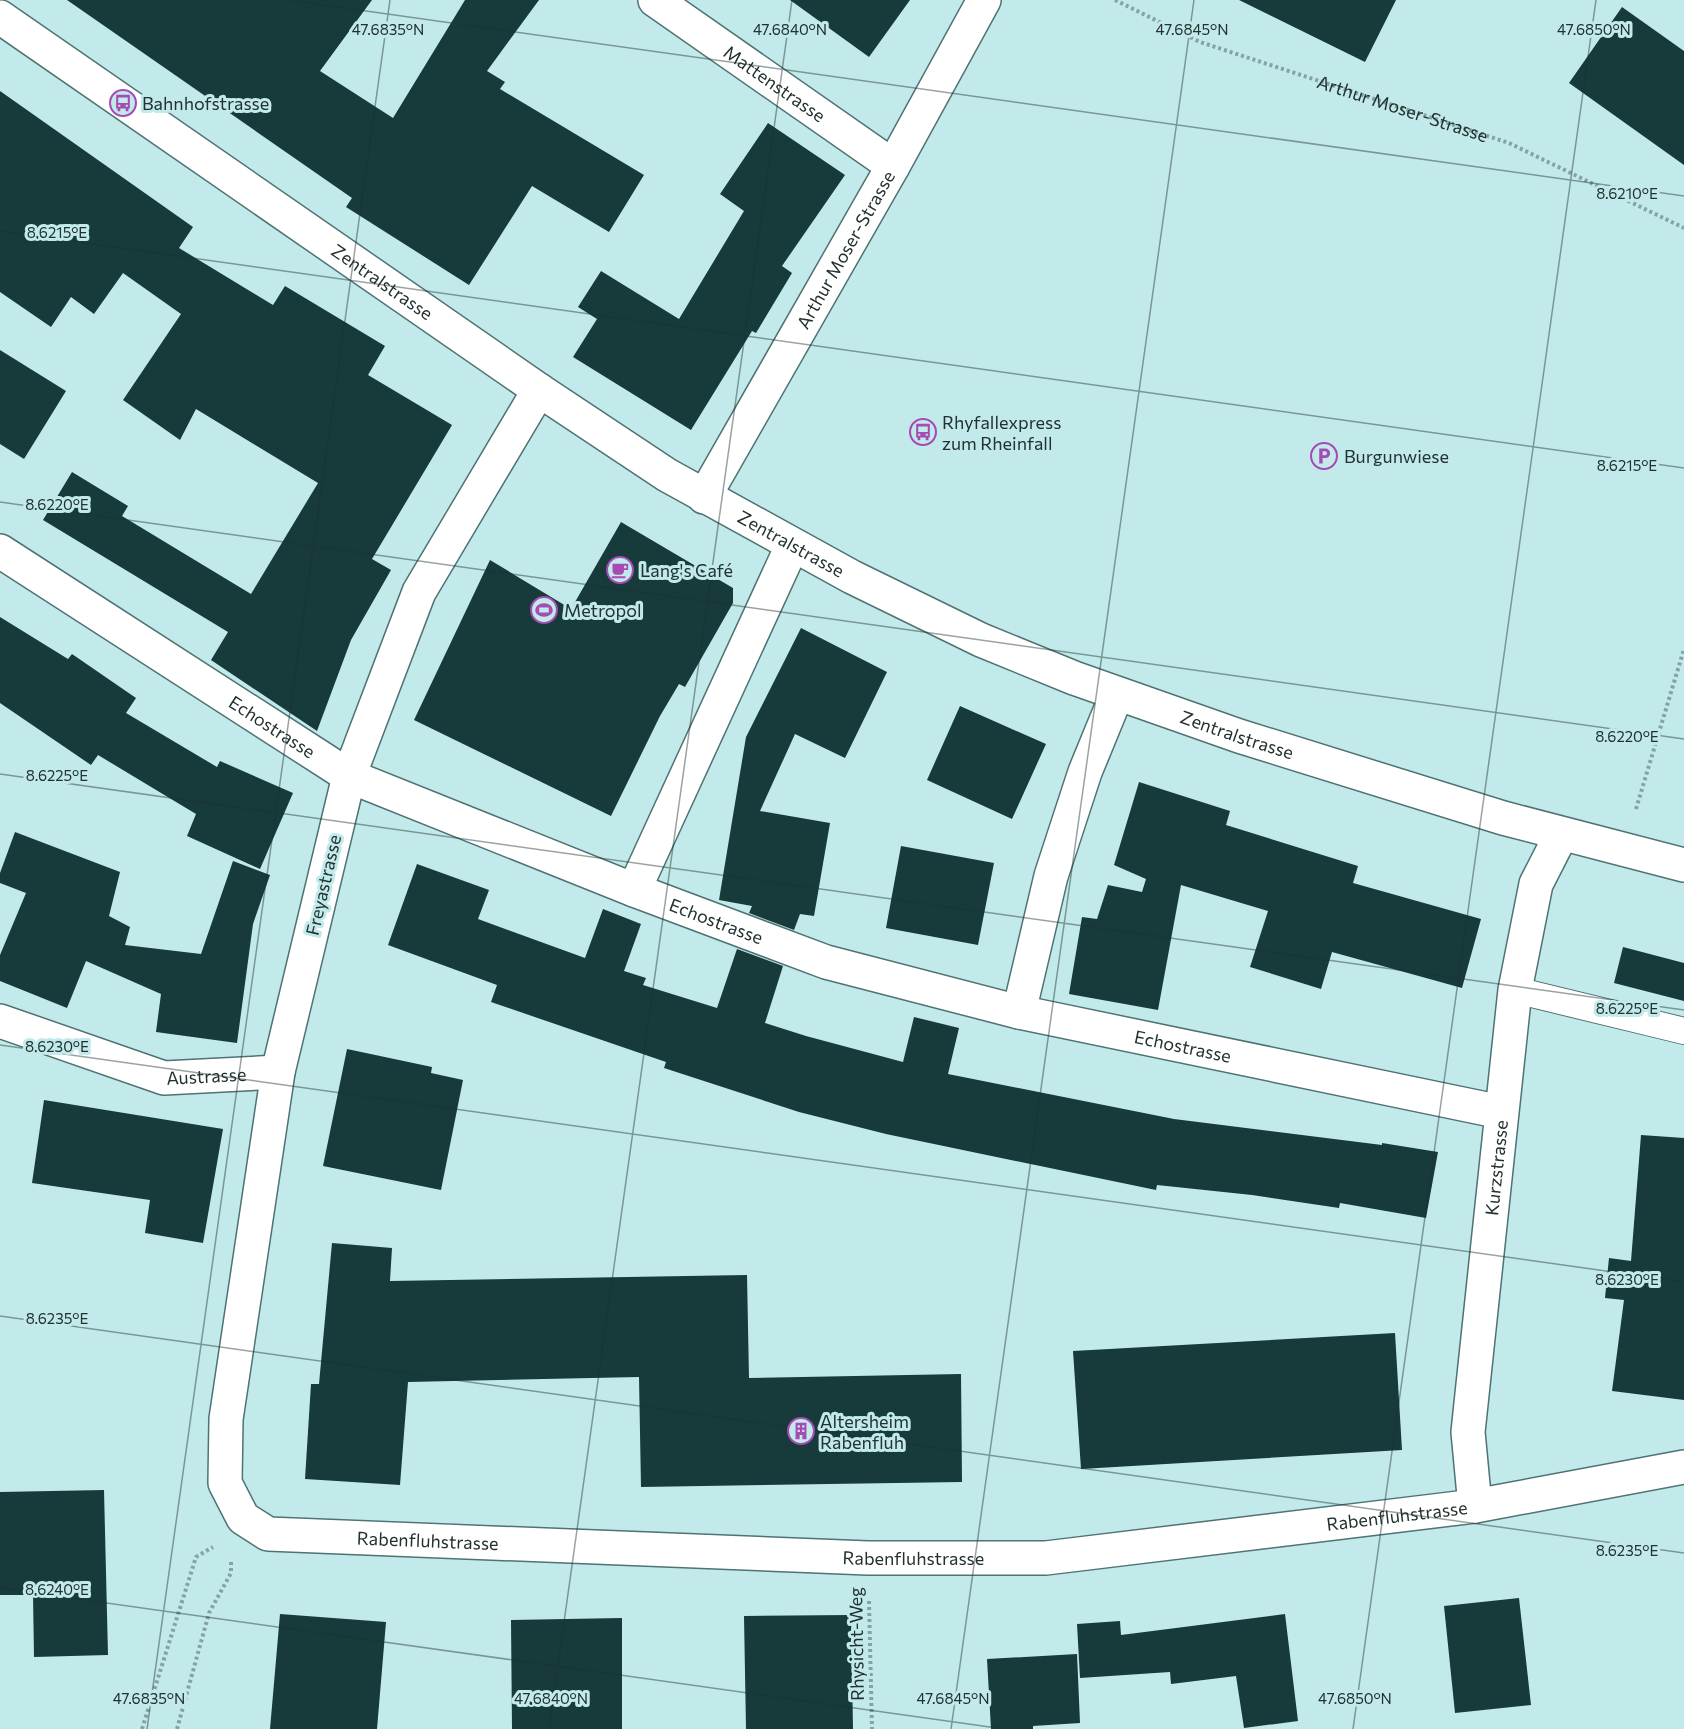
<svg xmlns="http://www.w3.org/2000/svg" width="1684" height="1729" font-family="Commissioner,sans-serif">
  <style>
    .building { fill: #173a3b }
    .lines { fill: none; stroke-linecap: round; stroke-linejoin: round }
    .service-casing { stroke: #4f7273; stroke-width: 28 }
    .minor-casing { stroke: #4f7273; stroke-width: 36 }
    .tertiary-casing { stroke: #4f7273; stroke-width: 36 }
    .path { stroke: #85a3a3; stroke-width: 4; stroke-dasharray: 3 3; stroke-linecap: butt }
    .service { stroke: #fff; stroke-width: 26 }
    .minor { stroke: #fff; stroke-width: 33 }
    .tertiary { stroke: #fff; stroke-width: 33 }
    .ticks { fill: none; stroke: #223131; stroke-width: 1.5; stroke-opacity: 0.45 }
    .labels { text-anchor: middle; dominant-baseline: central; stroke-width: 6; stroke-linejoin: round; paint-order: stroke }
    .street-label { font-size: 18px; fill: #223131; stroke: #c3eaea }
    .poi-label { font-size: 18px; fill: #223131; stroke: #c3eaea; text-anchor: start }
    .ticks-label { font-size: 15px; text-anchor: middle; fill: #223131; stroke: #c3eaea; stroke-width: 6; stroke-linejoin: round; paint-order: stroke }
  </style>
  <rect width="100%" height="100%" fill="#c3eaea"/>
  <path class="building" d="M 67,0 L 372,0 L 320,71 L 393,118 L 465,0 L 539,0 L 487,71 L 505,82 L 500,89 L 644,175 L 609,232 L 532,186 L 469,285 L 346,207 L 352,198 Z
    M 790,0 L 910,0 L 869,57 Z
    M 1239,0 L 1396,0 L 1365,62 Z
    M 1622,7 L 1684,51 L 1684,165 L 1569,83 Z
    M 0,91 L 193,227 L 179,248 L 273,305 L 285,286 L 385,346 L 368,375 L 452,425 L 372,559 L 391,570 L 351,640 L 317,731 L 211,660 L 228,632 L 43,520 L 72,472 L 128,506 L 122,516 L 251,594 L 318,483 L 196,409 L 180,440 L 123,400 L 181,314 L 123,273 L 94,314 L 71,297 L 51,327 L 0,292 Z
    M 768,123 L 845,175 L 782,266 L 792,273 L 756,333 L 752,331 L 691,430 L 573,357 L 597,319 L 578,307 L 601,271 L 679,319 L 744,211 L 720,194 Z
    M 0,350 L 66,391 L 24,459 L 0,444 Z
    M 621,522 L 733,588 L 733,603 L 685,687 L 679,684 L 660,716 L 611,816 L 414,720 L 490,560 L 571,609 Z
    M 0,617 L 68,659 L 72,654 L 136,698 L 126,713 L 217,767 L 220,761 L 293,793 L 260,869 L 187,836 L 196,814 L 98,755 L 91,765 L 0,703 Z
    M 801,628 L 887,672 L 845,758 L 795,734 L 760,811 L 830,823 L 814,916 L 800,914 L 794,930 L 749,913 L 752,906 L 719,900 L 746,737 Z
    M 960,706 L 1046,744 L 1012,819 L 927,780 Z
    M 1139,782 L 1230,811 L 1226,825 L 1358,866 L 1353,883 L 1481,919 L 1462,988 L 1332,952 L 1321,989 L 1250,967 L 1268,911 L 1181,885 L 1158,1010 L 1069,994 L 1082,917 L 1097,919 L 1108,885 L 1142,892 L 1146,879 L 1114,865 Z
    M 15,832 L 120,872 L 109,916 L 130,927 L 125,945 L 201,954 L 233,861 L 270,875 L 253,924 L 237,1043 L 156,1032 L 161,994 L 86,961 L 67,1008 L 0,981 L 0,955 L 26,893 L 0,883 L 0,873 Z
    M 901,846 L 994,863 L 978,945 L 886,928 Z
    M 417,864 L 489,890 L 478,919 L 585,958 L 603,909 L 641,924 L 624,971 L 646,978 L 643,985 L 717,1008 L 737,949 L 783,966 L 765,1023 L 806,1036 L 903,1062 L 914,1017 L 959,1028 L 948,1074 L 1174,1119 L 1382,1145 L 1382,1143 L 1438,1152 L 1426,1218 L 1340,1203 L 1339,1208 L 1252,1195 L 1157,1185 L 1156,1190 L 886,1134 L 799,1112 L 664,1068 L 666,1062 L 491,1002 L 497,985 L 388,945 Z
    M 1623,947 L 1684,963 L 1684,1001 L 1614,983 Z
    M 347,1049 L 432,1067 L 431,1073 L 463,1080 L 441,1190 L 323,1166 Z
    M 44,1100 L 223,1129 L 203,1243 L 145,1233 L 150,1200 L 32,1183 Z
    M 1641,1135 L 1684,1138 L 1684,1400 L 1612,1391 L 1624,1300 L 1605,1298 L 1609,1258 L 1631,1261 Z
    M 332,1243 L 392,1248 L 390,1281 L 747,1275 L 749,1378 L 961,1374 L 962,1482 L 641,1487 L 639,1377 L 408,1382 L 400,1485 L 305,1479 L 311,1384 L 319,1384 Z
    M 1395,1333 L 1402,1450 L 1081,1469 L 1073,1351 Z
    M 104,1490 L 108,1655 L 34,1657 L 33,1595 L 0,1595 L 0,1492 Z
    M 1519,1598 L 1531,1705 L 1455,1713 L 1444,1606 Z
    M 280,1614 L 386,1622 L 377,1729 L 270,1729 Z
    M 1285,1614 L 1298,1721 L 1244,1728 L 1236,1676 L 1171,1684 L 1170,1672 L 1080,1678 L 1077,1624 L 1120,1621 L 1121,1635 Z
    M 851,1615 L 853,1729 L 746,1729 L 744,1616 Z
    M 622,1618 L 622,1729 L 512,1729 L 511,1620 Z
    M 1077,1654 L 1080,1723 L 1033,1726 L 1033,1729 L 991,1729 L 987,1659 Z"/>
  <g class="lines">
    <defs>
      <path id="service" d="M 1515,990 L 1684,1031"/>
      <g id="minor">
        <path id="s2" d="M 655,0 L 893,166"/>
        <path id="s3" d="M 539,390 L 419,592 L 349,776 L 278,1072 L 226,1419 L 225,1483 L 243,1518 L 268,1534 L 868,1558 L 1046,1558 L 1475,1506 L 1684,1467"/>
        <path id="s4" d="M 704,497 L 893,166 L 984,0"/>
        <path id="s5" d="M 0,551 L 349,776 L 634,890 L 826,962 L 1019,1012 L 1501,1112"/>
        <path d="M 634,890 L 792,546"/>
        <path d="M 1019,1012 L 1051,876 L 1085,772 L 1117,694"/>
        <path id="s6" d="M 0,1021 L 164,1078 L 278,1072"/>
        <path id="s7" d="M 1475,1506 L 1468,1432 L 1515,990 L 1536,884 L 1561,835"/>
      </g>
      <g id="tertiary">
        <path id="s8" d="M 0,17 L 539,390 L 667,475 L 852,577 L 981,640 L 1074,678 L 1239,736 L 1503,818 L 1684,865"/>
      </g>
    </defs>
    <use href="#service" class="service-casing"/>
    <use href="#minor" class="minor-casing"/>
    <use href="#tertiary" class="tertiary-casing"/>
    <g class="path">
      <path id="s1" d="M 1115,0 L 1200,42 L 1509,143 L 1684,228"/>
      <path d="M 1636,809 L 1684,649"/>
      <path d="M 869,1601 L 872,1729"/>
      <path d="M 142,1729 L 196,1557 L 213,1547"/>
      <path d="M 177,1729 L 209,1613 L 231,1573 L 231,1561"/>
    </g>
    <use href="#service" class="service"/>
    <use href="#minor" class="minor"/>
    <use href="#tertiary" class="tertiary"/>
  </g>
  <path class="ticks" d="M 288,0 L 1684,196M 0,231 L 1684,468M 0,502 L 1684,739M 0,774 L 1684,1010M 0,1045 L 1684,1282M 0,1316 L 1684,1553M 0,1588 L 1004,1729M 147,1729 L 390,0M 549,1729 L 792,0M 951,1729 L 1194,0M 1353,1729 L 1596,0"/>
  <defs>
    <symbol id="bus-ring" viewBox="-11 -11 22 22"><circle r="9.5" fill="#c3eaea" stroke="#a64ab4" stroke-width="1.5"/><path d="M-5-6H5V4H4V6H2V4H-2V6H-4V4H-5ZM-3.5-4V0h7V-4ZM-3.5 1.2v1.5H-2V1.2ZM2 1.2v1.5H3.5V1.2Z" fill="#a64ab4"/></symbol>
    <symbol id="parking-ring" viewBox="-11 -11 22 22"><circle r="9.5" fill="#c3eaea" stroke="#a64ab4" stroke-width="1.5"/><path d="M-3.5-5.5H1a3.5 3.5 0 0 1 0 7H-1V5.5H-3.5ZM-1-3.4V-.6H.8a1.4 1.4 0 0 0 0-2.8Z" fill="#a64ab4"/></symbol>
    <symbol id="cafe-ring" viewBox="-11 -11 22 22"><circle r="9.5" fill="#c3eaea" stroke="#a64ab4" stroke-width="1.5"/><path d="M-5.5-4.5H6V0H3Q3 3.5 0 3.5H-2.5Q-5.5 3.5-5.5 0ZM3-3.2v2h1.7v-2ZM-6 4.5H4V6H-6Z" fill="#a64ab4"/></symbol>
    <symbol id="stadium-ring" viewBox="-11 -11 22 22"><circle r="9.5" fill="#c3eaea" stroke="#a64ab4" stroke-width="1.5"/><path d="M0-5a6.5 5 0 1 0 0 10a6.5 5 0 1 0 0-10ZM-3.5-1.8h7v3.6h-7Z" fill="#a64ab4"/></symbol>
    <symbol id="building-ring" viewBox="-11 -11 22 22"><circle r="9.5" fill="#c3eaea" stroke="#a64ab4" stroke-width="1.5"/><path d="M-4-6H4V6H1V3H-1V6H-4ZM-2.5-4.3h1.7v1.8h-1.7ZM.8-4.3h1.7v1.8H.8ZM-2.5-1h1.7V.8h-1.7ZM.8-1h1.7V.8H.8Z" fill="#a64ab4"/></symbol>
  </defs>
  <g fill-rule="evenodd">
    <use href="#bus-ring" x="108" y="88" width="30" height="30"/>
    <use href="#bus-ring" x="908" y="417" width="30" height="30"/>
    <use href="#parking-ring" x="1309" y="441" width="30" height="30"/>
    <use href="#cafe-ring" x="605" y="555" width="30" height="30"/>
    <use href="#stadium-ring" x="529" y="595" width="30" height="30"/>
    <use href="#building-ring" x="786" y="1416" width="30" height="30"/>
  </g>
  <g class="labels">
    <g class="street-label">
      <text stroke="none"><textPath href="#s2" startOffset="146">Mattenstrasse</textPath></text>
      <text stroke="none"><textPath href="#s1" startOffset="308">Arthur Moser-Strasse</textPath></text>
      <text stroke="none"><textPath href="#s4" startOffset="285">Arthur Moser-Strasse</textPath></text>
      <text stroke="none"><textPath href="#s8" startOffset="465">Zentralstrasse</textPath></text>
      <text stroke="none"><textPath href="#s8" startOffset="951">Zentralstrasse</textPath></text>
      <text stroke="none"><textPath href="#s5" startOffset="324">Echostrasse</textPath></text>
      <text stroke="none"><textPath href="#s8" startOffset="1437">Zentralstrasse</textPath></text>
      <text transform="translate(323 885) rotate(-77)">Freyastrasse</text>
      <text stroke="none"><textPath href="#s5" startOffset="810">Echostrasse</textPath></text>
      <text stroke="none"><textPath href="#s5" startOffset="1294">Echostrasse</textPath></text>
      <text stroke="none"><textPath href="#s6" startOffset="216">Austrasse</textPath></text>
      <text stroke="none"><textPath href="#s7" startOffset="340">Kurzstrasse</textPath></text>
      <text stroke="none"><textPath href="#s3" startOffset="2352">Rabenfluhstrasse</textPath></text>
      <text stroke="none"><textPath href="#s3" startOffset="1380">Rabenfluhstrasse</textPath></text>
      <text stroke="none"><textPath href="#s3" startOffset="1866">Rabenfluhstrasse</textPath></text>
      <text transform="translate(856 1644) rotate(-91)">Rhysicht-Weg</text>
    </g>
    <g class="poi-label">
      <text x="142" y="103">Bahnhofstrasse</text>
      <text x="942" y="422">Rhyfallexpress<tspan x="942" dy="21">zum Rheinfall</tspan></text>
      <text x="1344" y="456">Burgunwiese</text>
      <text x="640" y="570">Lang's Café</text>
      <text x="564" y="610">Metropol</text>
      <text x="820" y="1421">Altersheim<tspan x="820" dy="21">Rabenfluh</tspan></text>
    </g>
  </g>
  <g class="ticks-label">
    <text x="388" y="35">47.6835°N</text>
    <text x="790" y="35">47.6840°N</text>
    <text x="1192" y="35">47.6845°N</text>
    <text x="1594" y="35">47.6850°N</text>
    <text x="1627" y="199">8.6210°E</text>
    <text x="57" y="238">8.6215°E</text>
    <text x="1627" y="471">8.6215°E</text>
    <text x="57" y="510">8.6220°E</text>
    <text x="1627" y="742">8.6220°E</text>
    <text x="57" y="781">8.6225°E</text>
    <text x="1627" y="1014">8.6225°E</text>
    <text x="57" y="1052">8.6230°E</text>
    <text x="1627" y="1285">8.6230°E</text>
    <text x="57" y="1324">8.6235°E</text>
    <text x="1627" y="1556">8.6235°E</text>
    <text x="57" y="1595">8.6240°E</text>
    <text x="149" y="1704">47.6835°N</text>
    <text x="551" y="1704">47.6840°N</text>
    <text x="953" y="1704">47.6845°N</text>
    <text x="1355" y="1704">47.6850°N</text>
  </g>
</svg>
